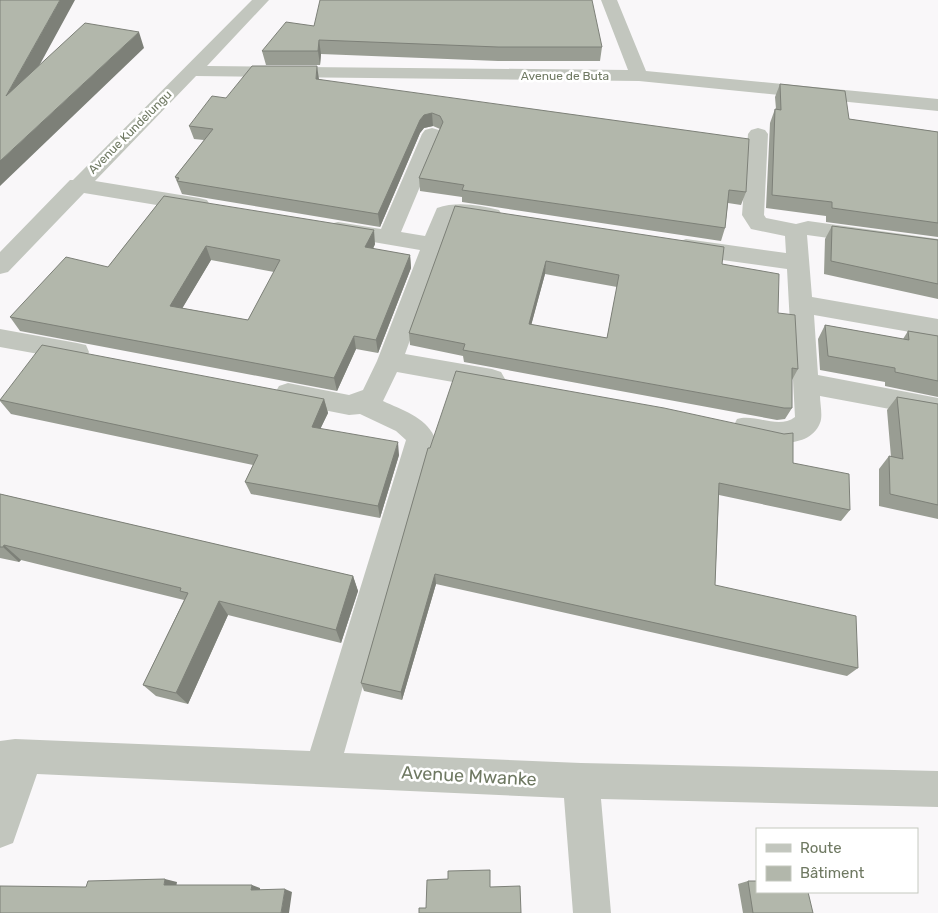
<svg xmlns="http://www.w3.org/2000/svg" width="938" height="913" font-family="Rubik,sans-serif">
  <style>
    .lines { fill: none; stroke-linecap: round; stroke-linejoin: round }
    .minor { fill: #c2c6be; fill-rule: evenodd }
    .wall { fill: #999d93; fill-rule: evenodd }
    .shaded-wall { fill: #7d8078 }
    .building { fill: #b2b7ab; stroke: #7d8078; fill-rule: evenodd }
    .labels { text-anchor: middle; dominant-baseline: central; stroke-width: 5; stroke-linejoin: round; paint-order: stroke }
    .far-street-label { font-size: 12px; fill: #6f7962; stroke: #fff }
    .near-street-label { font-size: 18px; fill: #6f7962; stroke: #fff }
  </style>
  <rect width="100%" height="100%" fill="#f9f7f9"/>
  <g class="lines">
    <path class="minor" d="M 252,0 L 269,0 L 207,66 L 628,70 L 601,0 L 617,0 L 646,71 L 938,99 L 938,111 L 639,81 L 196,76 L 95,181 L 199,198 L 207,200 L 210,205 L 207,210 L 199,212 L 84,193 L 8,272 L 0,274 L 0,252 L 70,180 L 73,180 Z
      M 432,128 L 439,130 L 442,134 L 401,232 L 425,236 L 437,208 C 457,201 479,205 499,210 L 502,215 L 499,220 L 491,222 L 454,217 L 405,354 L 492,369 L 501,372 L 505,379 L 501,386 L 492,389 L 397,372 L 383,401 C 402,410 425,417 434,436 L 344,753 L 581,763 L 938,771 L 938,807 L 601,799 L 611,913 L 573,913 L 564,798 L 37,774 L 13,843 L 0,848 L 0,741 L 15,739 L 310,751 L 406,440 L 396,431 L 360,414 L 349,415 L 288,403 L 279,400 L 275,393 L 279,386 L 288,383 L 349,395 L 363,390 L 377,361 L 420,250 L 338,236 L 330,234 L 327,229 L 330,224 L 338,222 L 381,229 L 422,134 L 425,130 Z
      M 758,128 L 765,130 L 768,134 L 764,215 L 766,218 L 796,224 L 808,221 L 938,239 L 938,253 L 807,235 L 812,297 L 938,319 L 938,337 L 814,315 L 818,375 L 938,398 L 938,418 L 820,396 C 820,404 823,416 820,423 C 808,453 759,442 737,435 L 733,427 L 737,419 C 755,413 778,430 795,417 L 787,269 L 686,255 L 678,252 L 675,247 L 678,242 L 686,239 L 786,253 L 785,236 L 751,229 L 742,215 L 748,134 L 751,130 Z
      M 0,329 L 77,343 L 86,345 L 89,352 L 86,359 L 77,361 L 0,347 Z"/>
  </g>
  <path class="wall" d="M 314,26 L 602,47 L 600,61 L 498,61 L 321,54 L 320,65 L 266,65 L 262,51 Z
    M 319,79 L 746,192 L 741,205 L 728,203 L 725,228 L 721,241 L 462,202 L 462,197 L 420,191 L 419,178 L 440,129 L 433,126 L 424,128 L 420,133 L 380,227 L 182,194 L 175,177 L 204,140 L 194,139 L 189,126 L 226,98 Z
    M 780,84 L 849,119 L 938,132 L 938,237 L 826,222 L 826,216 L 766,208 L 770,123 L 775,109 L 776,109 L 775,97 Z
    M 164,196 L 375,244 L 373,249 L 410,255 L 411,268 L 378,353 L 356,349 L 337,391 L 20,331 L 10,317 L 108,267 ZM 211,260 L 274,272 L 248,320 L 182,308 Z
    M 455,206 L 722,264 L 778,313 L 798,369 L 792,380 L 792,408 L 785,419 L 777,420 L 464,362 L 463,356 L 410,345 L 409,333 ZM 545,274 L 617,287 L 607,338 L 531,325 Z
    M 832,226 L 938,240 L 938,299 L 824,274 L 825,239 Z
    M 825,325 L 903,339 L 908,331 L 938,336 L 938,397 L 885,386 L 885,382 L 820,370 L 818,339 Z
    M 897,397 L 938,404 L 938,519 L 879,506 L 879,469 L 889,456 L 891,457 L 887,410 Z
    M 324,399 L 328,413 L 320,429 L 399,455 L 380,518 L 251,494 L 245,482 L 253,465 L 11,414 L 0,401 L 0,400 Z
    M 428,448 L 793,463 L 850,510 L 841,521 L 719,495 L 715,585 L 858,668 L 847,676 L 436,584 L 402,700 L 364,691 L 361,683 Z
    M 0,494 L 353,576 L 358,591 L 341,643 L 228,615 L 188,704 L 156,696 L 143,685 L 184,600 L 21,560 L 19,562 L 0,558 Z
    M 748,881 L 813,913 L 743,913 L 738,884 Z"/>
  <path class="shaded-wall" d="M 60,0 L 75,0 L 14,112 L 6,96 Z
    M 139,32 L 144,48 L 0,186 L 0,161 Z
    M 319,40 L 321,54 L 320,65 L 318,51 Z
    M 317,66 L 319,79 L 316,79 Z
    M 432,113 L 433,126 L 424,128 L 420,133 L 380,227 L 378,214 L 420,120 L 424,115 Z
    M 374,230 L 375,244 L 367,261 L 365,247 Z
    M 206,246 L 211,260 L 176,319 L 170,306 Z
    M 410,255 L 411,268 L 378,353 L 376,340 Z
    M 546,261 L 545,274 L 528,337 L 529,324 Z
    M 354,336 L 356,349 L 337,391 L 334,378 Z
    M 324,399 L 328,413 L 315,440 L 312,427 Z
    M 398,442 L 399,455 L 380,518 L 378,506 Z
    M 4,545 L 21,560 L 19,562 L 3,547 Z
    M 435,574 L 436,584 L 402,700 L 401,692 Z
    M 353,576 L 358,591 L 341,643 L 336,630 Z
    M 219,601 L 228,615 L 188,704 L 176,693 Z
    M 165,879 L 177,882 L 176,888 L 164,885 Z
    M 252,885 L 260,888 L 260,892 L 251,890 Z
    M 285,889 L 292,892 L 289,913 L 281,913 Z"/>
  <path class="building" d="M 0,0 L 60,0 L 6,96 L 85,23 L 139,32 L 0,161 Z
    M 320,0 L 592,0 L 602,47 L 498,47 L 319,40 L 318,51 L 262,51 L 286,22 L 314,26 Z
    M 252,66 L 317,66 L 316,79 L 749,139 L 746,192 L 729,190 L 725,228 L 462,190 L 464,185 L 419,178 L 443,122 L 440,116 L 432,113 L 424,115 L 420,120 L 378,214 L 177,181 L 179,178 L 175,177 L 213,129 L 189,126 L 212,96 L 226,98 Z
    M 780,84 L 845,91 L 849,119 L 938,132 L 938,223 L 832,208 L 832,202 L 772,195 L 775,109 L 781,110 Z
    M 164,196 L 374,230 L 365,247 L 410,255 L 376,340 L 354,336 L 334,378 L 10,317 L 66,257 L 108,267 ZM 206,246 L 280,260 L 248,320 L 170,306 Z
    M 455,206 L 724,247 L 722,264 L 779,274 L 778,313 L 795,315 L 798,369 L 792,368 L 792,408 L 784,408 L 463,350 L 465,344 L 409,333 ZM 546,261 L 619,275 L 607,338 L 529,324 Z
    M 832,226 L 938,240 L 938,284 L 831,261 Z
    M 825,325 L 909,340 L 908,331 L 938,336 L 938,381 L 895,372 L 895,368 L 828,356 Z
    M 42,345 L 324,399 L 312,427 L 398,442 L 378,506 L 245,482 L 258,455 L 0,400 Z
    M 456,371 L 664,408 L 784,434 L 793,433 L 793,463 L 849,474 L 850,510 L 719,483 L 715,585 L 856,616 L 858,668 L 435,574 L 401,692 L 361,683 L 428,448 L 430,448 Z
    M 897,397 L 938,404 L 938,505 L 890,494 L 889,456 L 903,459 Z
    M 0,494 L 353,576 L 336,630 L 219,601 L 176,693 L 143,685 L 188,593 L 180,591 L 181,588 L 4,545 L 3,547 L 0,547 Z
    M 490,870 L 490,887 L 520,886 L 521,913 L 419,913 L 419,908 L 426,908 L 427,880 L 448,879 L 448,871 Z
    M 165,879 L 164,885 L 252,885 L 251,890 L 285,889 L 281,913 L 0,913 L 0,886 L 86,887 L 88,881 Z
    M 748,881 L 757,881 L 757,892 L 808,892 L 813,913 L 753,913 Z"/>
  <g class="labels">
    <g class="far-street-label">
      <text x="565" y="76">Avenue de Buta</text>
      <text transform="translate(130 132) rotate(-45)">Avenue Kundelungu</text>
    </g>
    <g class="near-street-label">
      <text transform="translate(469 776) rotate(3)">Avenue Mwanke</text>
    </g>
  </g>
  <rect x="756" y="828" width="162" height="65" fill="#ffffff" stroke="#c5c9c0"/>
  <rect x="766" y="844" width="25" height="8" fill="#c2c6be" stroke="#c5c9c0"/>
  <text x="800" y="853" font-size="15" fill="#6f7962">Route</text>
  <rect x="766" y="866" width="25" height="15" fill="#b2b7ab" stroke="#c5c9c0"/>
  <text x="800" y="878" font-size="15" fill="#6f7962">Bâtiment</text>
</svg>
